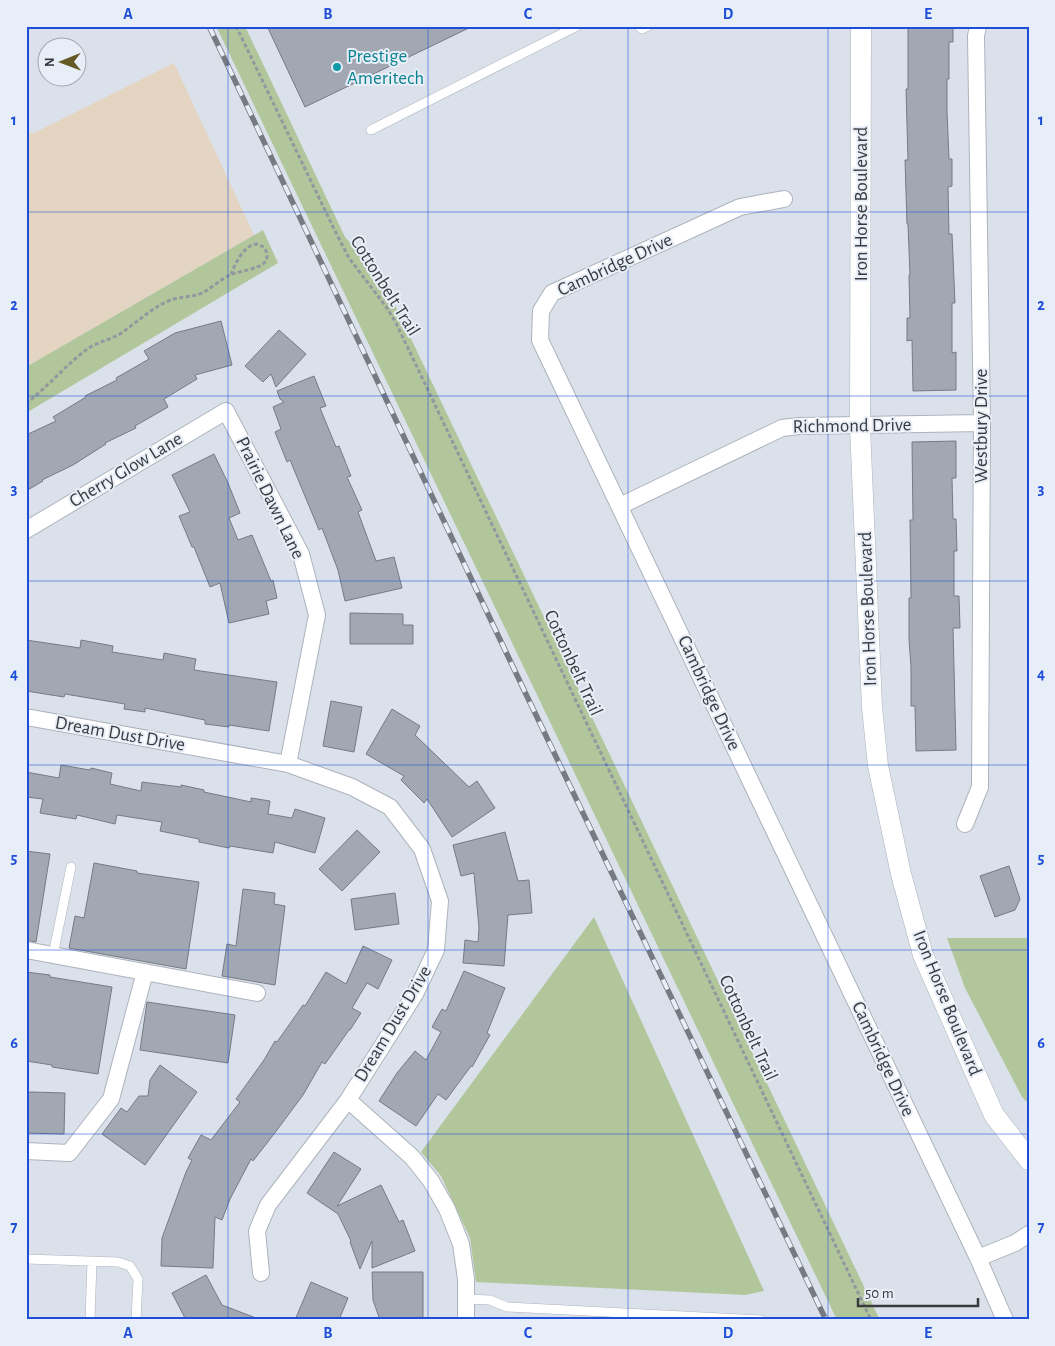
<svg xmlns="http://www.w3.org/2000/svg" width="1055" height="1346" font-family="'Alegreya Sans',sans-serif">
  <style>
    .education { fill: #e4d4c2 }
    .green { fill: #b2c69c }
    .building { fill: #a2a8b1; stroke: #757a83 }
    .lines { fill: none; stroke-linecap: round; stroke-linejoin: round }
    .service-casing { stroke: #adb3bc; stroke-width: 10 }
    .minor-casing { stroke: #adb3bc; stroke-width: 18 }
    .tertiary-casing { stroke: #adb3bc; stroke-width: 21 }
    .path { stroke: #93979e; stroke-width: 3; stroke-dasharray: 4 2.5; stroke-linecap: butt }
    .service { stroke: #fff; stroke-width: 9 }
    .minor { stroke: #fff; stroke-width: 16 }
    .tertiary { stroke: #fff; stroke-width: 20 }
    .rail-casing { stroke: #777b81; stroke-width: 5.5 }
    .rail { stroke: #e8eef8; stroke-width: 4; stroke-dasharray: 11; stroke-linecap: butt }
    .grid { fill: none; stroke: #1d4ed8; stroke-width: 1; stroke-opacity: 0.55 }
    .culture-dot { fill: #0f9aa8; stroke: #e8eef8; stroke-width: 2 }
    .labels { text-anchor: middle; dominant-baseline: central; stroke-width: 4; stroke-linejoin: round; paint-order: stroke }
    .culture-label { font-size: 19px; fill: #0d838f; stroke: #e8eef8; text-anchor: start }
    .street-label { font-size: 19px; fill: #393c3f; stroke: #e8eef8 }
    .neatline { fill: none; stroke: #1d4ed8; stroke-width: 2 }
    .grid-label { font-size: 16px; text-anchor: middle; font-weight: bold; fill: #1d4ed8 }
  </style>
  <rect width="100%" height="100%" fill="#dbe1eb"/>
  <path class="education" d="M 174,63 L 254,235 L 26,367 L 26,133 L 34,133 Z"/>
  <path class="green" d="M 216,26 L 245,26 L 345,237 L 382,278 L 880,1320 L 837,1320 Z
    M 263,230 L 278,263 L 26,413 L 26,367 Z
    M 594,917 L 764,1291 L 745,1295 L 476,1282 L 470,1238 L 441,1176 L 421,1152 Z
    M 947,938 L 1029,938 L 1029,1104 L 1022,1097 L 965,988 Z"/>
  <path class="building" d="M 267,26 L 473,26 L 305,107 Z
    M 908,26 L 953,26 L 953,42 L 949,42 L 949,79 L 947,79 L 947,111 L 949,159 L 952,159 L 952,186 L 948,187 L 949,234 L 952,234 L 955,303 L 952,303 L 952,353 L 956,352 L 956,390 L 913,391 L 912,340 L 907,341 L 907,318 L 910,318 L 909,275 L 910,275 L 908,224 L 907,224 L 905,160 L 908,160 L 906,89 L 908,89 Z
    M 221,321 L 232,365 L 195,375 L 197,379 L 164,399 L 168,407 L 135,426 L 136,428 L 105,443 L 106,444 L 73,465 L 42,480 L 43,481 L 26,491 L 26,435 L 56,421 L 53,417 L 86,397 L 85,396 L 117,380 L 116,378 L 149,359 L 144,351 L 175,333 Z
    M 279,330 L 306,354 L 276,387 L 271,374 L 263,382 L 245,366 Z
    M 314,376 L 326,406 L 320,408 L 336,447 L 339,446 L 351,476 L 347,477 L 362,510 L 358,512 L 376,561 L 394,557 L 402,588 L 345,601 L 338,570 L 322,528 L 319,530 L 290,460 L 287,462 L 275,432 L 281,429 L 273,407 L 284,402 L 280,399 L 277,391 Z
    M 956,441 L 956,478 L 952,478 L 953,519 L 956,519 L 957,551 L 954,551 L 954,596 L 959,596 L 960,628 L 953,628 L 956,750 L 916,751 L 915,706 L 911,706 L 911,667 L 909,639 L 909,598 L 911,598 L 910,520 L 913,520 L 912,442 Z
    M 214,454 L 228,483 L 240,513 L 229,518 L 238,540 L 252,535 L 271,581 L 273,580 L 277,598 L 266,601 L 269,614 L 229,623 L 220,583 L 210,587 L 194,547 L 192,547 L 179,516 L 190,512 L 172,475 Z
    M 350,613 L 403,614 L 403,625 L 413,625 L 413,644 L 350,644 Z
    M 26,640 L 80,648 L 81,640 L 113,646 L 112,652 L 163,660 L 164,653 L 196,659 L 194,670 L 277,682 L 269,731 L 229,725 L 229,727 L 205,724 L 205,720 L 145,708 L 145,712 L 124,709 L 125,704 L 65,694 L 64,697 L 26,691 Z
    M 331,701 L 362,707 L 354,752 L 323,746 Z
    M 392,709 L 420,726 L 415,735 L 469,787 L 477,781 L 495,808 L 452,837 L 427,799 L 424,803 L 401,780 L 404,776 L 366,754 Z
    M 61,765 L 90,770 L 91,768 L 112,773 L 110,784 L 141,791 L 142,782 L 181,787 L 181,785 L 204,790 L 204,792 L 251,802 L 251,798 L 270,801 L 268,814 L 292,818 L 295,809 L 325,818 L 315,853 L 275,842 L 273,853 L 230,846 L 229,848 L 199,842 L 199,839 L 160,831 L 162,822 L 117,815 L 115,824 L 77,815 L 76,819 L 40,813 L 43,799 L 26,797 L 26,772 L 59,778 Z
    M 357,830 L 380,852 L 342,891 L 319,869 Z
    M 505,832 L 518,881 L 529,880 L 532,913 L 508,915 L 504,966 L 463,963 L 465,940 L 478,942 L 479,928 L 474,873 L 461,876 L 453,845 Z
    M 26,851 L 50,854 L 36,942 L 26,940 Z
    M 94,863 L 137,871 L 137,873 L 199,882 L 186,969 L 69,948 L 75,916 L 84,918 Z
    M 1009,866 L 1020,899 L 1015,910 L 995,917 L 980,876 Z
    M 243,889 L 275,893 L 274,904 L 285,906 L 275,985 L 222,976 L 227,944 L 236,946 Z
    M 395,893 L 399,924 L 355,930 L 351,899 Z
    M 363,946 L 392,960 L 378,989 L 367,983 L 352,1008 L 361,1013 L 350,1030 L 349,1030 L 325,1064 L 322,1062 L 303,1095 L 274,1134 L 253,1161 L 251,1159 L 230,1199 L 222,1220 L 215,1217 L 213,1268 L 161,1266 L 162,1238 L 186,1172 L 192,1160 L 188,1158 L 201,1135 L 211,1140 L 240,1102 L 236,1099 L 264,1060 L 275,1041 L 277,1042 L 303,1005 L 305,1006 L 326,972 L 346,984 Z
    M 464,971 L 505,988 L 487,1033 L 490,1035 L 472,1067 L 471,1066 L 446,1100 L 438,1094 L 416,1126 L 379,1101 L 397,1073 L 415,1051 L 426,1060 L 441,1032 L 432,1027 L 442,1009 L 446,1011 Z
    M 26,972 L 50,975 L 50,977 L 112,987 L 98,1074 L 52,1067 L 52,1065 L 26,1061 Z
    M 147,1002 L 235,1015 L 228,1063 L 140,1050 Z
    M 160,1065 L 197,1092 L 145,1165 L 102,1134 L 121,1108 L 127,1112 L 139,1096 L 148,1096 L 150,1080 Z
    M 31,1092 L 65,1093 L 64,1134 L 26,1133 L 26,1093 Z
    M 334,1152 L 361,1169 L 337,1206 L 381,1185 L 399,1222 L 403,1220 L 415,1251 L 372,1268 L 372,1241 L 360,1269 L 350,1242 L 351,1241 L 338,1214 L 307,1193 Z
    M 372,1272 L 423,1272 L 423,1320 L 380,1320 L 373,1300 Z
    M 206,1275 L 222,1305 L 256,1318 L 256,1320 L 186,1320 L 172,1293 Z
    M 311,1282 L 348,1298 L 339,1320 L 295,1320 Z"/>
  <g class="lines">
    <defs>
      <path id="service" d="M 639,26 L 642,29 L 648,26
        M 371,130 L 577,26
        M 53,955 L 71,867
        M 26,1259 L 118,1262 L 130,1266 L 138,1279 L 136,1320
        M 466,1299 L 490,1300 L 507,1307 L 761,1320
        M 90,1320 L 92,1261"/>
      <path id="minor" d="M 784,199 L 740,207 L 552,293 L 541,311 L 540,340 L 978,1258 L 1005,1320
        M 620,506 L 782,428 L 799,426 L 982,423
        M 26,530 L 226,411 L 301,554 L 317,615 L 288,764
        M 26,717 L 288,764 L 352,787 L 390,807 L 422,849 L 440,901 L 436,950 L 415,994 L 348,1100 L 268,1205 L 257,1231 L 261,1273
        M 965,824 L 980,787 L 982,423 L 976,36 L 978,26
        M 26,950 L 257,993
        M 348,1100 L 412,1157 L 431,1181 L 447,1209 L 461,1244 L 466,1279 L 466,1320
        M 26,1151 L 69,1153 L 111,1099 L 145,972
        M 978,1258 L 1015,1243 L 1029,1234"/>
      <path id="tertiary" d="M 861,26 L 860,426 L 872,707 L 878,766 L 901,874 L 923,955 L 994,1115 L 1029,1160"/>
    </defs>
    <use href="#service" class="service-casing"/>
    <use href="#minor" class="minor-casing"/>
    <use href="#tertiary" class="tertiary-casing"/>
    <path class="path" d="M 236,26 L 337,235 L 349,258 L 387,308 L 396,323 L 871,1320
      M 26,404 C 40,392 53,380 66,367 C 73,361 81,353 89,348 C 100,341 113,339 123,332 C 138,321 151,309 168,301 C 179,296 193,298 204,292 C 213,287 221,279 230,275 C 241,269 278,270 264,247 L 256,244 C 242,247 236,263 231,274"/>
    <use href="#service" class="service"/>
    <use href="#minor" class="minor"/>
    <use href="#tertiary" class="tertiary"/>
    <defs>
      <path id="rail" d="M 209,26 L 524,690 L 826,1320"/>
    </defs>
    <use href="#rail" class="rail-casing"/>
    <use href="#rail" class="rail"/>
  </g>
  <path class="grid" d="M 228,26 L 228,1320M 428,26 L 428,1320M 628,26 L 628,1320M 828,26 L 828,1320M 26,212 L 1029,212M 26,396 L 1029,396M 26,581 L 1029,581M 26,765 L 1029,765M 26,950 L 1029,950M 26,1134 L 1029,1134"/>
  <circle class="culture-dot" cx="337" cy="67" r="5"/>
  <g class="labels">
    <g class="culture-label">
      <text x="347" y="56">Prestige<tspan x="347" dy="22">Ameritech</tspan></text>
    </g>
    <g class="street-label">
      <text transform="translate(861 204) rotate(-90)">Iron Horse Boulevard</text>
      <text transform="translate(615 265) rotate(-25)">Cambridge Drive</text>
      <text transform="translate(385 286) rotate(58)">Cottonbelt Trail</text>
      <text transform="translate(852 426) rotate(-1)">Richmond Drive</text>
      <text transform="translate(981 426) rotate(-90)">Westbury Drive</text>
      <text transform="translate(126 470) rotate(-31)">Cherry Glow Lane</text>
      <text transform="translate(270 498) rotate(64)">Prairie Dawn Lane</text>
      <text transform="translate(868 609) rotate(-92)">Iron Horse Boulevard</text>
      <text transform="translate(573 663) rotate(65)">Cottonbelt Trail</text>
      <text transform="translate(709 693) rotate(65)">Cambridge Drive</text>
      <text transform="translate(120 734) rotate(10)">Dream Dust Drive</text>
      <text transform="translate(947 1003) rotate(68)">Iron Horse Boulevard</text>
      <text transform="translate(393 1024) rotate(-59)">Dream Dust Drive</text>
      <text transform="translate(748 1028) rotate(65)">Cottonbelt Trail</text>
      <text transform="translate(883 1059) rotate(65)">Cambridge Drive</text>
    </g>
  </g>
  <rect width="1055" height="1346" fill="none" stroke="#e8eef8" stroke-width="55"/>
  <g transform="translate(62 62) rotate(269)"><circle r="24" fill="#e8eef8" stroke="#a2a7ae"/>
  <path d="M0-4L9 19L0 12L-9 19Z" fill="#645925"/>
  <text y="-8" font-size="14" font-weight="bold" text-anchor="middle" fill="#393c3f">N</text>
  </g>
  <path d="M858 1298v8h120v-8" fill="none" stroke="#393c3f" stroke-width="2.5"/>
  <text x="865" y="1298" font-size="15" fill="#393c3f" stroke="#e8eef8" stroke-width="4" paint-order="stroke">50 m</text>
  <rect x="28" y="28" width="1000" height="1290" class="neatline"/>
  <g class="grid-label">
    <text x="128" y="19">A</text>
    <text x="328" y="19">B</text>
    <text x="528" y="19">C</text>
    <text x="728" y="19">D</text>
    <text x="928" y="19">E</text>
    <text x="14" y="125">1</text>
    <text x="1041" y="125">1</text>
    <text x="14" y="310">2</text>
    <text x="1041" y="310">2</text>
    <text x="14" y="494">3</text>
    <text x="1041" y="494">3</text>
    <text x="14" y="679">4</text>
    <text x="1041" y="679">4</text>
    <text x="14" y="863">5</text>
    <text x="1041" y="863">5</text>
    <text x="14" y="1048">6</text>
    <text x="1041" y="1048">6</text>
    <text x="14" y="1232">7</text>
    <text x="1041" y="1232">7</text>
    <text x="128" y="1338">A</text>
    <text x="328" y="1338">B</text>
    <text x="528" y="1338">C</text>
    <text x="728" y="1338">D</text>
    <text x="928" y="1338">E</text>
  </g>
</svg>
